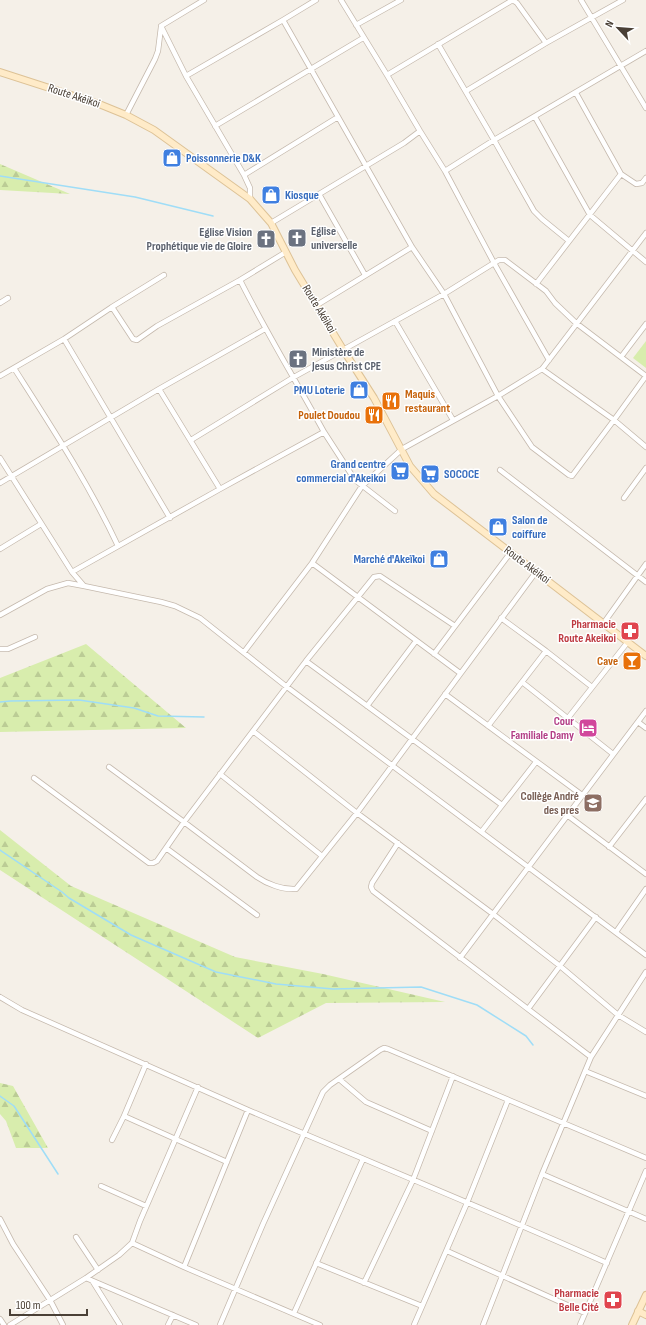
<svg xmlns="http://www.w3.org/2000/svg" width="646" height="1325" font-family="'Sofia Sans Condensed',sans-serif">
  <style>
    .forest { fill: url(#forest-firs) }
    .pitch { fill: #d8edad }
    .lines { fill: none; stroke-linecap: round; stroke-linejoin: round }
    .stream { stroke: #9fddf7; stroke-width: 1.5 }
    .street-casing { stroke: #c5b9ad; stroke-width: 6 }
    .secondary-casing { stroke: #ddc296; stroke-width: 8 }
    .street { stroke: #fff; stroke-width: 4.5 }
    .secondary { stroke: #ffebc8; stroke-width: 6 }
    .labels { text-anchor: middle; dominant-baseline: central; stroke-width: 3; stroke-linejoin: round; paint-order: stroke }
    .street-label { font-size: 12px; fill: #4a4036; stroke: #fff }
    .shop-label { font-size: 12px; font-weight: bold; fill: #366cbe; stroke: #fff; text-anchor: start }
    .worship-label { font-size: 12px; font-weight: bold; fill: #5b616d; stroke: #fff; text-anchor: start }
    .food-label { font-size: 12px; font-weight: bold; fill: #c56008; stroke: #fff; text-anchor: end }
    .health-label { font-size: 12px; font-weight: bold; fill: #be3a42; stroke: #fff; text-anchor: end }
    .hotel-label { font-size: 12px; font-weight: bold; fill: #b23c85; stroke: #fff; text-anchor: end }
    .education-label { font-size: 12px; font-weight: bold; fill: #785e54; stroke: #fff; text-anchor: end }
  </style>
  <defs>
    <pattern id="forest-firs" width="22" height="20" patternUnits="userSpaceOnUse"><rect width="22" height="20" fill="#d8edad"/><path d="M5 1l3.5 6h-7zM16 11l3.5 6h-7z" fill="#bbcc95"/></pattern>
  </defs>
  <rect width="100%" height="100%" fill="#f5f0e8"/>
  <path class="forest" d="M 0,164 L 70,194 L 0,190 Z
    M 86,644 L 186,728 L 0,732 L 0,678 Z
    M 0,830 L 71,886 L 235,957 L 323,974 L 445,1002 L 326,1003 L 258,1038 L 0,870 Z
    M 0,1083 L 13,1086 L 48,1148 L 16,1148 L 6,1121 L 0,1114 Z"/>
  <path class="pitch" d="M 646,341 L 646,368 L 633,358 Z"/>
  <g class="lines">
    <path class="stream" d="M 0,176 L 135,197 L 213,216
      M 0,702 L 10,701 L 79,700 L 134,708 L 158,716 L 204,717
      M 0,850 L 62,892 L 69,898 L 131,935 L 216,972 L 276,984 L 333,989 L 421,987 L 477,1005 L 526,1036 L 533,1045
      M 0,1096 L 14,1106 L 58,1174"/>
    <defs>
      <path id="street" d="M 204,0 L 161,26 L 186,76 L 244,175
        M 581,0 L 646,108
        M 283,20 L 412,247 L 444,294 L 498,396 L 532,447 L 569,475 L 572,476 L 614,420 L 646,376
        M 356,25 L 401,0
        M 438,44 L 494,140 L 534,211 L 542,219 L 569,241
        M 387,75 L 511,1 L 514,1 L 517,3 L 546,43
        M 186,76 L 283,20 L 316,0
        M 466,91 L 546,43 L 623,0
        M 126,115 L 155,59 L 158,51 L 161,27
        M 535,117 L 590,215 L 646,262
        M 215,126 L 363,38
        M 445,171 L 494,140 L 646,51
        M 621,174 L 636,184 L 642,183 L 646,178
        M 319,194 L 365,275
        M 250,199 L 250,188 L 244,175 L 338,117
        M 271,223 L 404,143 L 420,131
        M 536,284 L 621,174 L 576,93
        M 0,303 L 8,298
        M 317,305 L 412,247
        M 112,307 L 133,339 L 137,340 L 157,326 L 240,280 L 286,252
        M 395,321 L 453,420
        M 64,339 L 170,518
        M 621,357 L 646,324
        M 549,360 L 494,263 L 499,260 L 505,260 L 546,291 L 555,303 L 576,323 L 646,376
        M 14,368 C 51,426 89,484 118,546
        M 542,369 L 614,420 L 646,447
        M 0,376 L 64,339 L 112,307 L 164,275
        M 159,389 L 220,489
        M 324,432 L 355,480 L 395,511
        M 191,440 L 294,377 L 444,294 L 494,263 L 445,171 L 420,131 L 387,75 L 341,0
        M 0,458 L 72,572 L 84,586 L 161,602 L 175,606 L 200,618 L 287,687 L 646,955
        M 500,470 L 646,582
        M 0,483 L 159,389 L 265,329
        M 624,498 L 646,468
        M 0,549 L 41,524
        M 312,563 L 460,673
        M 72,572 L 220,489 L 324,432 C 296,381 266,332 240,280
        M 0,615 L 47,589 L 68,583 L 84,586
        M 501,618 L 546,651 L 592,687
        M 603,624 L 646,564
        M 0,649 L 8,649 L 35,637
        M 244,652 L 312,563 L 362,486 L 402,449 L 498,396 L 542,369 L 646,233
        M 434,654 L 511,552
        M 306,661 L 502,805
        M 522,682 L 613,754
        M 445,694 L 582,795
        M 367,706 L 416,641
        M 568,718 L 627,643
        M 638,722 L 646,728
        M 488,726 L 546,651
        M 253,731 L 357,813 L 493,914 L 560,966 L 618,1015 L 646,1032
        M 109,767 L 184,822 L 257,877 C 267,884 283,890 296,889 L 357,813 L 536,572
        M 220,774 L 322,856
        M 34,778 L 149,863 L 153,863 L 157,861 L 184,822 L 306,661 L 374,577 L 380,576 L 455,626
        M 567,815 L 646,874
        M 482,831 L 536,762
        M 398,843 L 372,883 L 371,887 L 373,891 L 591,1057
        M 609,847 L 646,799
        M 166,848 L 257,915
        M 616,932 L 646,889
        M 460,958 L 646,711
        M 0,997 L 22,1010 C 97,1043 172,1077 248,1110 C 367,1161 488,1210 607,1263
        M 528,1009 L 596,917
        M 585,1071 L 646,1096
        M 339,1079 L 366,1102 L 432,1131
        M 124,1116 L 146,1064
        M 112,1140 L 124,1116 L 227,1162
        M 542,1174 L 646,1219
        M 101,1186 L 146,1206
        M 0,1219 L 13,1244 L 50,1300 L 63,1325
        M 76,1237 L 98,1270
        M 132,1243 L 184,1267 L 320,1325
        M 447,1251 L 585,1313
        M 316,1263 L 422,1306
        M 184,1267 L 248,1110
        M 86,1278 L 196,1325
        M 93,1282 L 120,1325
        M 364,1283 L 413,1180 L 453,1076
        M 294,1313 L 363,1159
        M 0,1319 L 4,1325
        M 10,1325 L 86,1278 L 119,1255 L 132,1243 L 140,1221 L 198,1087
        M 168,1325 L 173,1315
        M 220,1325 L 263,1224 L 323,1092 L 330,1085 L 380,1050 L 384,1048 L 388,1049 L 646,1158
        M 414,1325 L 467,1203 L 508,1100
        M 483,1325 L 542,1174 L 591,1057 L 646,972
        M 580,1325 L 646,1171"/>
      <path id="secondary" d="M 0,72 L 99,104 L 126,115 L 154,130 L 250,199 L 271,223 L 295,270 L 344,351 L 374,398 L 410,466 L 434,494 L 646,656
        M 638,1311 L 646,1315
        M 632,1325 L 646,1295"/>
    </defs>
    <use href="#street" class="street-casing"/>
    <use href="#secondary" class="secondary-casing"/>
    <use href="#street" class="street"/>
    <use href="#secondary" class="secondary"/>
  </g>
  <defs>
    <symbol id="shop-square" viewBox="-11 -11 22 22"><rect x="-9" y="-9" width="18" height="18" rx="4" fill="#3f7fe0" stroke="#fff"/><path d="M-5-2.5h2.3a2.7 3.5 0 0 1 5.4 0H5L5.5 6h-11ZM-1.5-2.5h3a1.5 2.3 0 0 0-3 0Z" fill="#fff"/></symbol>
    <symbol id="church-square" viewBox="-11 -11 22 22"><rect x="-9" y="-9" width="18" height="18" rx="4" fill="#6b7280" stroke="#fff"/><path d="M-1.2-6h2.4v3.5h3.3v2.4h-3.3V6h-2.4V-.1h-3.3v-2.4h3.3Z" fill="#fff"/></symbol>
    <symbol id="restaurant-square" viewBox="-11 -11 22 22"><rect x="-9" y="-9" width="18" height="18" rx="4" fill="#e8710a" stroke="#fff"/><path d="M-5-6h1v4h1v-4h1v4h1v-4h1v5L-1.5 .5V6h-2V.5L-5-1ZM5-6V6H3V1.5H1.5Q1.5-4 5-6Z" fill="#fff"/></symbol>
    <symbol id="supermarket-square" viewBox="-11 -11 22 22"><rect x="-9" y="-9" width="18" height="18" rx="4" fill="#3f7fe0" stroke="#fff"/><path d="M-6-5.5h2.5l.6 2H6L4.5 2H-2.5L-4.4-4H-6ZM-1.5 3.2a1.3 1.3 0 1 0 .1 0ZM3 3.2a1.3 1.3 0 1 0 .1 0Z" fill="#fff"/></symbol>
    <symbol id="pharmacy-square" viewBox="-11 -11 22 22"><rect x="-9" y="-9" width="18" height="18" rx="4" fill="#e0444e" stroke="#fff"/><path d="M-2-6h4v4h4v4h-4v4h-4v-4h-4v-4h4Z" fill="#fff"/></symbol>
    <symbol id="bar-square" viewBox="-11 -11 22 22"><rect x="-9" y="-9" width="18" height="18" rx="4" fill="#e8710a" stroke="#fff"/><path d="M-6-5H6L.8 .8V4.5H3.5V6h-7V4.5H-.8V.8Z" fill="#fff"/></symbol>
    <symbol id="hotel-square" viewBox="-11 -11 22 22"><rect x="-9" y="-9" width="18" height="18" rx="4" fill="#d1479c" stroke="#fff"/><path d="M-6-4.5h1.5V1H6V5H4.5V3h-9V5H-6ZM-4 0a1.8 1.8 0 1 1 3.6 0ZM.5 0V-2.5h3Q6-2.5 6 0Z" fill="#fff"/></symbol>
    <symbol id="school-square" viewBox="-11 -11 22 22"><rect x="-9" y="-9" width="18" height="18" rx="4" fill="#8d6e63" stroke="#fff"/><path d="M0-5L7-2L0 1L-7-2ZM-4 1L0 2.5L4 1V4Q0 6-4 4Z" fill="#fff"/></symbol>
  </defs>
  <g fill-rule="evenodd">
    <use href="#shop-square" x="161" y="147" width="22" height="22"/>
    <use href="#shop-square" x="260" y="184" width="22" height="22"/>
    <use href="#church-square" x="286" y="227" width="22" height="22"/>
    <use href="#church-square" x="255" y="228" width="22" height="22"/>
    <use href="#church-square" x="287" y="348" width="22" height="22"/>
    <use href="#shop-square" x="348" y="379" width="22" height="22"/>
    <use href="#restaurant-square" x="380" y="390" width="22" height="22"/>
    <use href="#restaurant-square" x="363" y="404" width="22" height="22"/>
    <use href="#supermarket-square" x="389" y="460" width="22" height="22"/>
    <use href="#supermarket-square" x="419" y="463" width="22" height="22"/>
    <use href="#shop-square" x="487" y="516" width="22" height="22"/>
    <use href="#shop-square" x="428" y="548" width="22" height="22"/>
    <use href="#pharmacy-square" x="619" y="620" width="22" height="22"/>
    <use href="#bar-square" x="621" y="650" width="22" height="22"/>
    <use href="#hotel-square" x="577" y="717" width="22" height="22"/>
    <use href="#school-square" x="582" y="792" width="22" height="22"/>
    <use href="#pharmacy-square" x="602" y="1289" width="22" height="22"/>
  </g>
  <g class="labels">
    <g class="street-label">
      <text transform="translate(74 96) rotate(18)">Route Akéikoi</text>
      <text transform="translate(319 309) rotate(59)">Route Akéikoi</text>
      <text transform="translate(527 565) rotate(37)">Route Akéikoi</text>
    </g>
    <g class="shop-label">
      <text x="186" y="158">Poissonnerie D&amp;K</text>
      <text x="285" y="195">Kiosque</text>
      <text x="345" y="390" text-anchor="end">PMU Loterie</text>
      <text x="386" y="464" text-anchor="end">Grand centre<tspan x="386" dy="14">commercial d'Akeikoi</tspan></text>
      <text x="444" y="474">SOCOCE</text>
      <text x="512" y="520">Salon de<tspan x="512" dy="14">coiffure</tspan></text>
      <text x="425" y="559" text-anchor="end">Marché d'Akeïkoi</text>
    </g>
    <g class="worship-label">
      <text x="311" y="231">Eglise<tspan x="311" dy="14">universelle</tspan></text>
      <text x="252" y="232" text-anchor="end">Eglise Vision<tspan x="252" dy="14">Prophétique vie de Gloire</tspan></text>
      <text x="312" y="352">Ministère de<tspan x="312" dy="14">Jesus Christ CPE</tspan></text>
    </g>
    <g class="food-label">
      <text x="405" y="394" text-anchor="start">Maquis<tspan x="405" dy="14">restaurant</tspan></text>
      <text x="360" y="415">Poulet Doudou</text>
      <text x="618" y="661">Cave</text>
    </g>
    <g class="health-label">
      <text x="616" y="624">Pharmacie<tspan x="616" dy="14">Route Akeikoi</tspan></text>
      <text x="599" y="1293">Pharmacie<tspan x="599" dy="14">Belle Cité</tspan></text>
    </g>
    <g class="hotel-label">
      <text x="574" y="721">Cour<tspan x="574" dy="14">Familiale Damy</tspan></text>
    </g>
    <g class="education-label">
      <text x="579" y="796">Collège André<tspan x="579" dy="14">des pres</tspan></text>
    </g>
  </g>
  <g transform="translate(618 28) rotate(296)" stroke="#ffffff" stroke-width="3" paint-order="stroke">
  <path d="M0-3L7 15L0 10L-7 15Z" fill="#4a4036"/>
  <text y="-6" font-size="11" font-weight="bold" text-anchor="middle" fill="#4a4036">N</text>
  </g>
  <path d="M10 1309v6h77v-6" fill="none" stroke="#4a4036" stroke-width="2"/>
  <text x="16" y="1309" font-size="12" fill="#4a4036" stroke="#ffffff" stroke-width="3" paint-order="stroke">100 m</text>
</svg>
